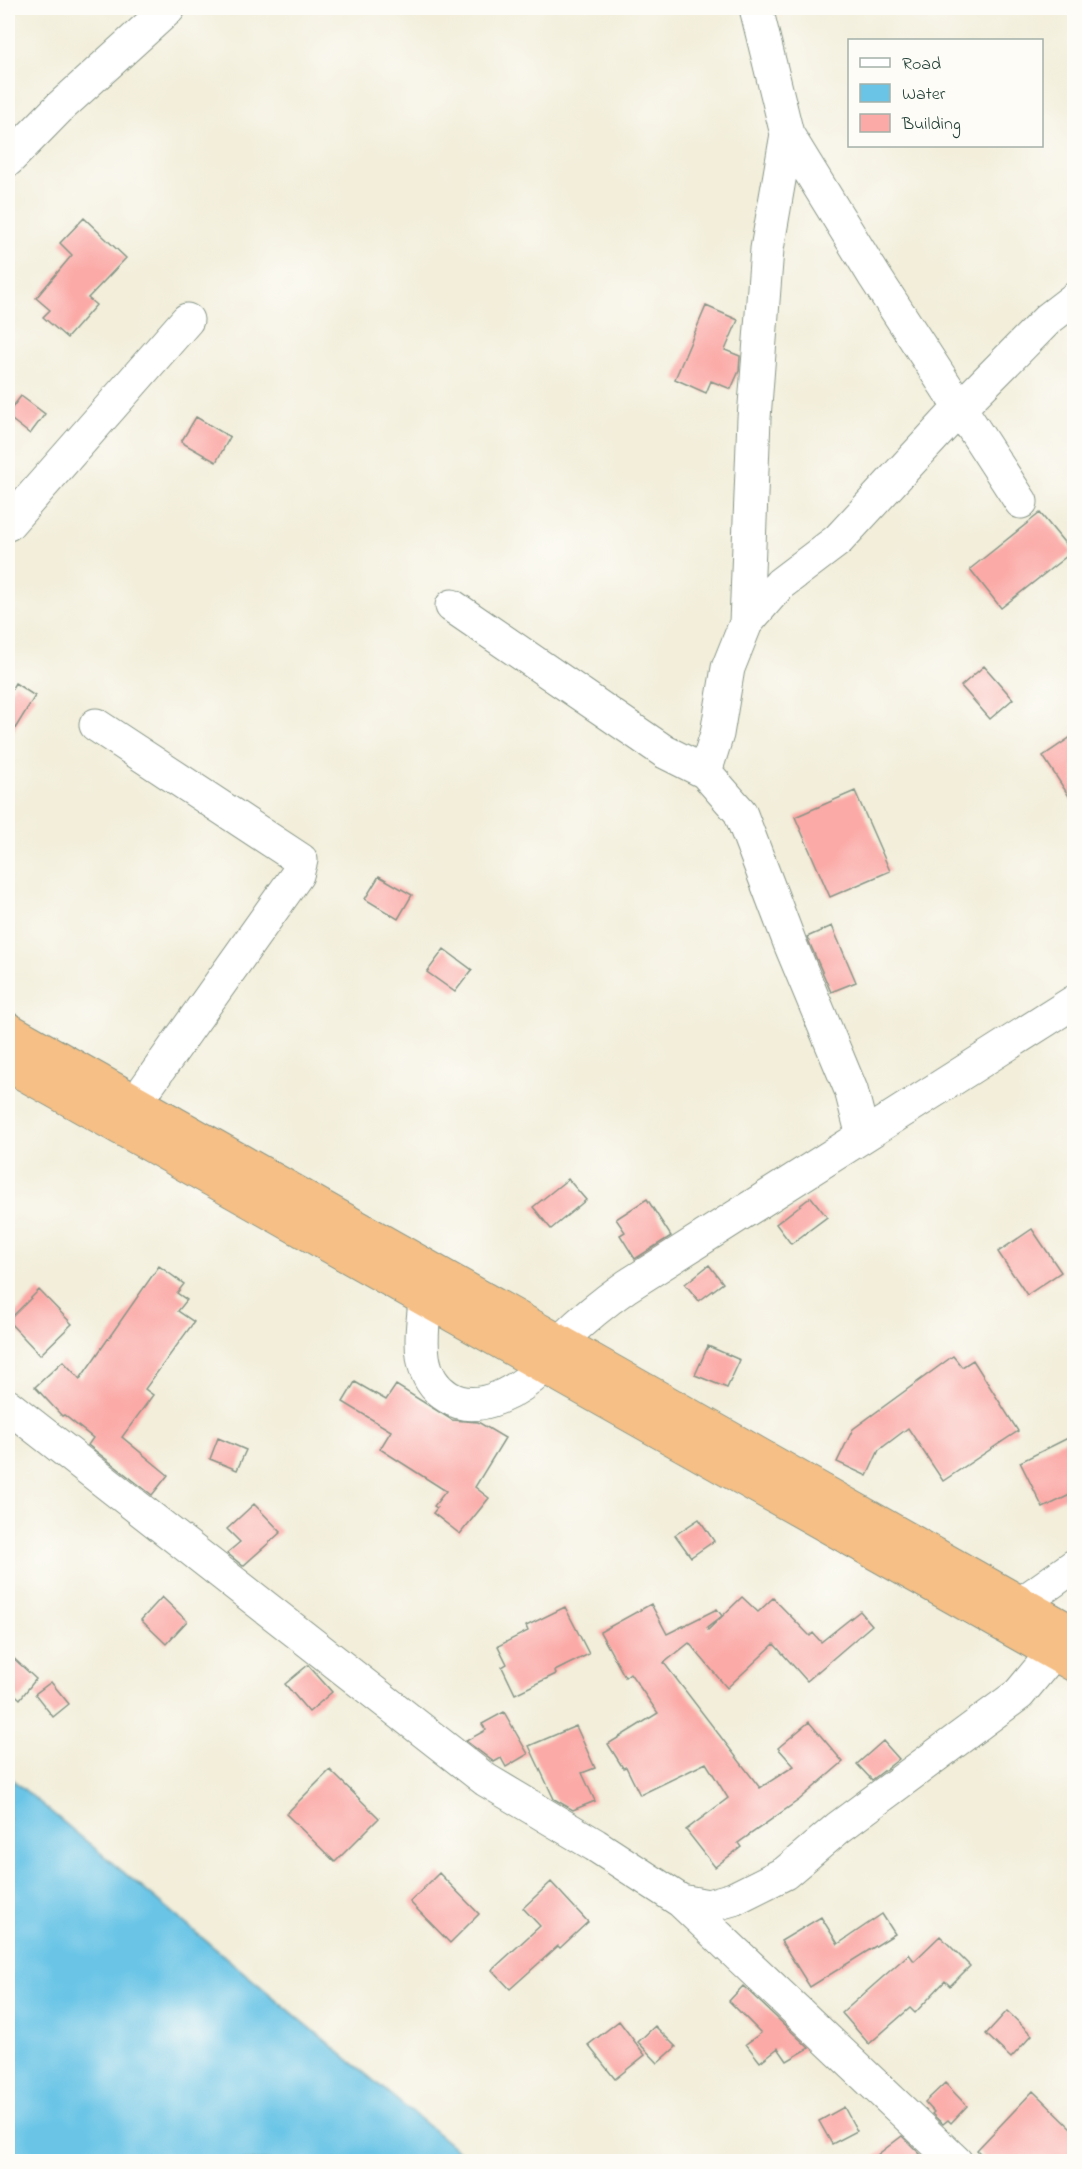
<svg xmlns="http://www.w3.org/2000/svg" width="1082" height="2169" font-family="'Indie Flower',sans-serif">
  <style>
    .water { fill: #69c4e6; stroke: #44808d; stroke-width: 1.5 }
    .building { fill: #fbaaa7 }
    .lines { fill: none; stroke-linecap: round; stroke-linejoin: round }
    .minor-casing { stroke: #889687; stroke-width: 35 }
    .highway-casing { stroke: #889687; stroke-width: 35 }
    .minor { stroke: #fff; stroke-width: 33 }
    .highway { stroke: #f5bf86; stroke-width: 33 }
  </style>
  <rect width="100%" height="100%" fill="#fdfcf7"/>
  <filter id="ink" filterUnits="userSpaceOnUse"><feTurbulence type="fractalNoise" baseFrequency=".0167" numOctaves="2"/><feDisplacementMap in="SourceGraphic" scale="12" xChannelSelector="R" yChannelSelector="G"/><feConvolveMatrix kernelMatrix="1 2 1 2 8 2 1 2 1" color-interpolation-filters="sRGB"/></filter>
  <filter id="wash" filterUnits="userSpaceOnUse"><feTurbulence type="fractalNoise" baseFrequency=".008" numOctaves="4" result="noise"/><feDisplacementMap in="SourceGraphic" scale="24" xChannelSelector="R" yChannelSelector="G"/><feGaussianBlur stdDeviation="1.35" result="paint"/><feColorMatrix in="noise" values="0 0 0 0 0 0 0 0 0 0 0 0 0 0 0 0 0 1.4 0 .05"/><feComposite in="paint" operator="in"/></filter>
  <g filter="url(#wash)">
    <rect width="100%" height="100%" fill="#f2eeda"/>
    <path class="water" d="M 8,1776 L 470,2161 L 8,2161 Z"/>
    <g id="blocks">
      <path class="building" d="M 84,218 L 126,258 L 88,298 L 96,305 L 67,338 L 43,317 L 50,310 L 36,298 L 72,255 L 60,243 Z
        M 706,306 L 738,320 L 725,350 L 740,356 L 739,371 L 731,389 L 711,381 L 706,393 L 675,379 Z
        M 21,396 L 45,414 L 30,434 L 8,417 L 8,413 Z
        M 196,417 L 230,437 L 216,462 L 181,442 Z
        M 1040,513 L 1072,552 L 1001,608 L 970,569 Z
        M 984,666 L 1013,699 L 990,719 L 961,686 Z
        M 15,683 L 35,696 L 8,740 L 8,695 Z
        M 1074,735 L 1074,804 L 1043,756 Z
        M 855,791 L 890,871 L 830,897 L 795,817 Z
        M 379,876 L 412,895 L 398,919 L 365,899 Z
        M 832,926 L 856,982 L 831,992 L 807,937 Z
        M 444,949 L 472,970 L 455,992 L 427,972 Z
        M 568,1179 L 586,1200 L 551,1229 L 533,1207 Z
        M 811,1197 L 827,1217 L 791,1244 L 776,1224 Z
        M 647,1199 L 671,1236 L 635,1259 L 620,1235 L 625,1232 L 616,1219 Z
        M 1032,1229 L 1061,1272 L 1027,1295 L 998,1252 Z
        M 709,1265 L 723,1283 L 699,1301 L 685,1284 Z
        M 159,1266 L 184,1284 L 177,1293 L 187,1300 L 178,1311 L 194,1322 L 145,1389 L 153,1395 L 122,1437 L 168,1475 L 152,1495 L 88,1445 L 93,1438 L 64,1415 L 62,1416 L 35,1387 L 63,1361 L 80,1379 Z
        M 39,1290 L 72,1324 L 40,1355 L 8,1321 Z
        M 708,1346 L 740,1360 L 727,1388 L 695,1375 Z
        M 953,1356 L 962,1367 L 973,1360 L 1018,1431 L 943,1481 L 908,1428 L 879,1450 L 867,1476 L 837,1462 L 853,1429 Z
        M 355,1382 L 386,1400 L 396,1385 L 452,1420 L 478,1422 L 505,1438 L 475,1487 L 489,1498 L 460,1534 L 433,1513 L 437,1508 L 434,1506 L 446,1491 L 380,1449 L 391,1431 L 343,1402 Z
        M 1074,1435 L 1074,1493 L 1043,1508 L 1020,1462 Z
        M 218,1438 L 246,1450 L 237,1470 L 210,1459 Z
        M 254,1504 L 281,1532 L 243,1566 L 227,1553 L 240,1542 L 227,1529 Z
        M 699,1519 L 714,1541 L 691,1557 L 675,1535 Z
        M 162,1597 L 187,1621 L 166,1644 L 141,1620 Z
        M 742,1597 L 758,1612 L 773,1598 L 810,1636 L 813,1633 L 821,1642 L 860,1611 L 872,1625 L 807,1681 L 774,1644 L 727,1688 L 689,1643 L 664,1663 L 760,1788 L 794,1766 L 778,1748 L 809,1722 L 843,1762 L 799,1800 L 738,1843 L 741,1847 L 715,1867 L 686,1830 L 728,1798 L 706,1763 L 640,1795 L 626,1767 L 623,1768 L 608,1744 L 658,1713 L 630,1673 L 625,1677 L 600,1632 L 651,1604 L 667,1634 L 717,1609 L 722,1616 L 707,1628 L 708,1630 Z
        M 565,1607 L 589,1654 L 555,1671 L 556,1674 L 515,1694 L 502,1667 L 507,1664 L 498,1646 L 528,1631 L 526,1626 Z
        M 8,1653 L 36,1679 L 20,1699 L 8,1688 Z
        M 308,1665 L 332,1692 L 309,1712 L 285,1684 Z
        M 51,1682 L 69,1704 L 53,1717 L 35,1694 Z
        M 504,1712 L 528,1754 L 506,1767 L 501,1758 L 494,1762 L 466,1741 L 486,1730 L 482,1724 Z
        M 576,1726 L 595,1768 L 582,1773 L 595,1801 L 573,1810 L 554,1799 L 529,1746 Z
        M 883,1741 L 899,1759 L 872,1780 L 857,1764 Z
        M 330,1770 L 379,1818 L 335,1862 L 286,1814 Z
        M 439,1873 L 479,1914 L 450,1943 L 410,1902 Z
        M 551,1882 L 588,1922 L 560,1948 L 558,1946 L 510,1989 L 492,1970 L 540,1926 L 523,1908 Z
        M 882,1914 L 895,1934 L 810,1987 L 781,1941 L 821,1917 L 838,1944 Z
        M 940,1936 L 970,1966 L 950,1986 L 945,1981 L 915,2013 L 910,2008 L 869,2044 L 842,2013 L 909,1954 L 914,1961 Z
        M 743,1986 L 809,2048 L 787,2061 L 778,2048 L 760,2062 L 746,2044 L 761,2033 L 729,2001 Z
        M 1007,2011 L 1032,2035 L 1011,2058 L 986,2034 Z
        M 619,2021 L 645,2055 L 615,2079 L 588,2045 Z
        M 655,2026 L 676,2047 L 658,2063 L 638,2042 Z
        M 945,2083 L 967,2106 L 951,2123 L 948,2120 L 943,2124 L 932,2114 L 934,2112 L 925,2102 Z
        M 1033,2091 L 1074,2131 L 1074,2162 L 988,2162 L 977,2150 Z
        M 844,2107 L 857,2131 L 832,2144 L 819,2121 Z
        M 902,2136 L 928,2162 L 868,2162 Z"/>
    </g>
  </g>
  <g filter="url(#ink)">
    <use href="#blocks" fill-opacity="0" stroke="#889687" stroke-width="1.5"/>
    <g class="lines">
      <defs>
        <path id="minor" d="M 756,8 L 787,134 L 875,277 L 1021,502
          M 8,160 L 59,108 L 169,8
          M 8,524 L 187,320
          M 452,606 L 665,752 L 705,772 L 740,812 L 791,946 L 851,1090 L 863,1136
          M 746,623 L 754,418 L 767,249 L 787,134
          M 96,725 L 301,860 L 297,875 L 136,1102
          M 705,772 L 717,734 L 728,668 L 746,623 L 780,584 L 838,540 L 960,408 L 1048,319 L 1074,299
          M 425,1301 C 422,1334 414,1376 448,1397 C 478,1416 520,1390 542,1368 C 551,1360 554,1347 563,1339 C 583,1319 604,1302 627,1286 L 1074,1002
          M 8,1406 L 486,1780 L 595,1845 L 681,1901 L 708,1906 L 733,1899 L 785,1873 L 838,1828 L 1019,1694 L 1053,1653
          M 1022,1603 L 1074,1566
          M 681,1901 L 956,2162"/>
        <path id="highway" d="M 8,1029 L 1074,1633
          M 8,1065 L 1074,1665"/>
      </defs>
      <use href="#minor" class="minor-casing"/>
      <use href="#highway" class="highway-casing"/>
      <use href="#minor" class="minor"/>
      <use href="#highway" class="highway"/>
    </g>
  </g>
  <rect width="1082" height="2169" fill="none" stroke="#fdfcf7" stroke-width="30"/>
  <rect x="848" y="39" width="195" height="108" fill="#fdfcf7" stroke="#a4b0a9" stroke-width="1.5"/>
  <rect x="860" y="58" width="30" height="9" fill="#ffffff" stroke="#a4b0a9" stroke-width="1.5"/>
  <text x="902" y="69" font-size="18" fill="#1f3d34">Road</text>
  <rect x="860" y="84" width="30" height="18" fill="#69c4e6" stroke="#a4b0a9" stroke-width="1.5"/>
  <text x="902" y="99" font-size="18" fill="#1f3d34">Water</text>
  <rect x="860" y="114" width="30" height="18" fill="#fbaaa7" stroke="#a4b0a9" stroke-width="1.5"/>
  <text x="902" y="129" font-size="18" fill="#1f3d34">Building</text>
</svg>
